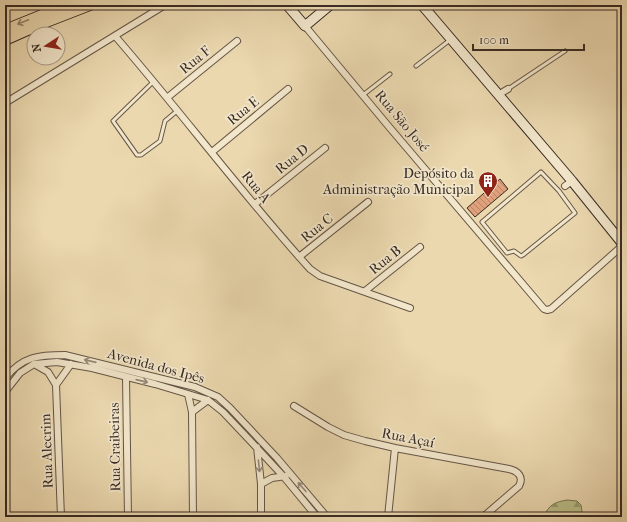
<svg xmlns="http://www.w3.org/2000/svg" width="627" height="522" font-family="'IM FELL French Canon',serif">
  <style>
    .forest { fill: url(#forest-firs); stroke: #797456 }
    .building { fill: url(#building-back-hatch); stroke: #382b24 }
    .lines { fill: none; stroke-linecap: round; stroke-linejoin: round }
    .lane-casing { stroke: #655647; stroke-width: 5 }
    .street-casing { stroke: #655647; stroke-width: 8 }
    .secondary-casing { stroke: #382b24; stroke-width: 11 }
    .primary-casing { stroke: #382b24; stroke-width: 12 }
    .lane { stroke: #f2e6cb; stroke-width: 3 }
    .street { stroke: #f2e6cb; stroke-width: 6 }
    .secondary { stroke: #f2e6cb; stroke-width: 9 }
    .primary { stroke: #ebd8af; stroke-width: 10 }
    .oneway { stroke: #92826a }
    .oneway2 { stroke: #958878 }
    .labels { text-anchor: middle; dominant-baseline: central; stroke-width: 3.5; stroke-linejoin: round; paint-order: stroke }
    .street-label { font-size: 14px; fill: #382b24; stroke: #f2e6cb }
    .poi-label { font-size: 14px; fill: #382b24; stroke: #f2e6cb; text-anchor: end }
  </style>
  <defs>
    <pattern id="forest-firs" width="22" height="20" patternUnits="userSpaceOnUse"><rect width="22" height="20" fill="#babe89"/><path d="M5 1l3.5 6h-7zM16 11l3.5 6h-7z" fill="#989b70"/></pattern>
    <pattern id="building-back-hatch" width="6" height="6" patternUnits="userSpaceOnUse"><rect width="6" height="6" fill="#e1a07c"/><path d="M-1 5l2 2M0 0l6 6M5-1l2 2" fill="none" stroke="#b78365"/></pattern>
  </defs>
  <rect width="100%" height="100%" fill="#ebd8af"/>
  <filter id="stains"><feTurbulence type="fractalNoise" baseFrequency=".005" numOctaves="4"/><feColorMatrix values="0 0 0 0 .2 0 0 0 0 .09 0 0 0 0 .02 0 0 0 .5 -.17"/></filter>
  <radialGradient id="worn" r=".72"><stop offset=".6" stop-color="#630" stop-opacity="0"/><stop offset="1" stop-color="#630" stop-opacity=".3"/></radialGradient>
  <path class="forest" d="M 567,500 L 577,501 L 581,505 L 583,517 L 544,517 C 548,505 555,502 567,500 Z"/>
  <path class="building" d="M 500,179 L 508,189 L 475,217 L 467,208 Z"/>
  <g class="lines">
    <defs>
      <path id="lane" d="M 416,66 L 450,40
        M 153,82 L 113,121 L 137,155 L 141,155 L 160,141 L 165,121 L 177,111
        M 508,89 L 565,51
        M 363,95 L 390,74
        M 541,172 L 559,191 L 575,213 L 523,255 L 521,256 L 514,251 L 507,253 L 482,222 Z"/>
      <path id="street" d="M 305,26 L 390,128 L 544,309 L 547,310 L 551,309 L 622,246
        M 115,36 C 181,112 242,194 310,269 L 320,276 L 410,308
        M 498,95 L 508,89
        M 168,97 L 237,41
        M 5,103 L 165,5
        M 212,152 L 288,89
        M 565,186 L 572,181
        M 255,204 L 325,148
        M 299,257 L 368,202
        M 365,291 L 420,247
        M 34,364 L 48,372 L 56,385 L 61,517
        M 126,377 L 128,517
        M 5,378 C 23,356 39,355 65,355 L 195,387 L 218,397 L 230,408 L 277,458 L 327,517
        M 56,385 L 71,364
        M 5,392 L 20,373 L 34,364 L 57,362 L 92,368 L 155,384 L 208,400 L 223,412 L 257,448 L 284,477 L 317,517
        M 188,394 L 192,412 L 193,517
        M 294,406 L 328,427 L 344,435 L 365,441 L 395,448 L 509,469 C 518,471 524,477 519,486 L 483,517
        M 192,412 L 208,400
        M 257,447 L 261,484 L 261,517
        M 261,484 L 272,478 L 286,476
        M 388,517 L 395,448"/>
      <path id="secondary" d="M 287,5 L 305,26 L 330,5
        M 422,5 L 572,181 L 622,243"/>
      <path id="primary" d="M 5,30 L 67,5
        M 5,40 L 41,24 L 90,5"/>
    </defs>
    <use href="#lane" class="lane-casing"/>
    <use href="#street" class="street-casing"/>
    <use href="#secondary" class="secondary-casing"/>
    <use href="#primary" class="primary-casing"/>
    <use href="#lane" class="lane"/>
    <use href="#street" class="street"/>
    <use href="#secondary" class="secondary"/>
    <use href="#primary" class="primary"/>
  </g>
  <defs><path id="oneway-shaft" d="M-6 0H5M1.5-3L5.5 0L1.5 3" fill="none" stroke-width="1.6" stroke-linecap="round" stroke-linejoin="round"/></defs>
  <use class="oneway" href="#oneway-shaft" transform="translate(23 22) rotate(158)"/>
  <g class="oneway2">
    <use href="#oneway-shaft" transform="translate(90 361) rotate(-167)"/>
    <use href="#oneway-shaft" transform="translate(142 381) rotate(13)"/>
    <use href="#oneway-shaft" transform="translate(259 466) rotate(84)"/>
    <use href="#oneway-shaft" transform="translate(302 487) rotate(-131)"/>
  </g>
  <defs>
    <symbol id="building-pin" viewBox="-11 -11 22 30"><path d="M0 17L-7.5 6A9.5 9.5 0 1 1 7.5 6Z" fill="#8f2418" stroke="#f2e6cb"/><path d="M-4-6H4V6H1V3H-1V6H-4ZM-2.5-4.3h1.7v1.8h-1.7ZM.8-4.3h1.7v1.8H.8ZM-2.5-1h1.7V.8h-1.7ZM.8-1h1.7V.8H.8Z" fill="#fff"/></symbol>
  </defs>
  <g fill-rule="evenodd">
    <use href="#building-pin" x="477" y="170" width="22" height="30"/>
  </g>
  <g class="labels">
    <g class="street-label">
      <text transform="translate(195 60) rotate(-39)">Rua F</text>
      <text transform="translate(243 111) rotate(-39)">Rua E</text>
      <text transform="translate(402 121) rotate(50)">Rua São José</text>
      <text transform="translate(292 159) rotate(-39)">Rua D</text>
      <text transform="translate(256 187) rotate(51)">Rua A</text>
      <text transform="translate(317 228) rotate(-39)">Rua C</text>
      <text transform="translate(385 260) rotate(-39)">Rua B</text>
      <text transform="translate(156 366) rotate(15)">Avenida dos Ipês</text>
      <text transform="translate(408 438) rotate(11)">Rua Açaí</text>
      <text transform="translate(115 447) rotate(-91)">Rua Craibeiras</text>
      <text transform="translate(47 451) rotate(-92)">Rua Alecrim</text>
    </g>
    <g class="poi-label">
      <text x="474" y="173">Depósito da<tspan x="474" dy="16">Administração Municipal</tspan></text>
    </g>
  </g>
  <rect width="627" height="522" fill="none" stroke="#ebd8af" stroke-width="20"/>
  <rect x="6" y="6" width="615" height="510" fill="none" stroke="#382b24" stroke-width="2"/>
  <rect x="10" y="10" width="607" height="502" fill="none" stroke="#382b24"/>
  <g transform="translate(46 46) rotate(258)"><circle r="19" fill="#f2e6cb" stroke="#a89b88"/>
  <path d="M0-3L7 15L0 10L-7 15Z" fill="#8f2418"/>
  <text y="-6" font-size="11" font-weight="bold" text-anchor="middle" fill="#382b24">N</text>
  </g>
  <path d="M473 44v6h111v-6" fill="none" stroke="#382b24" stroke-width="2"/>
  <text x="479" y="44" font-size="12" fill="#382b24" stroke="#f2e6cb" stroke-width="3" paint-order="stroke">100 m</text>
  <rect width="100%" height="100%" filter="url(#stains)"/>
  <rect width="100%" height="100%" fill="url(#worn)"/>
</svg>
